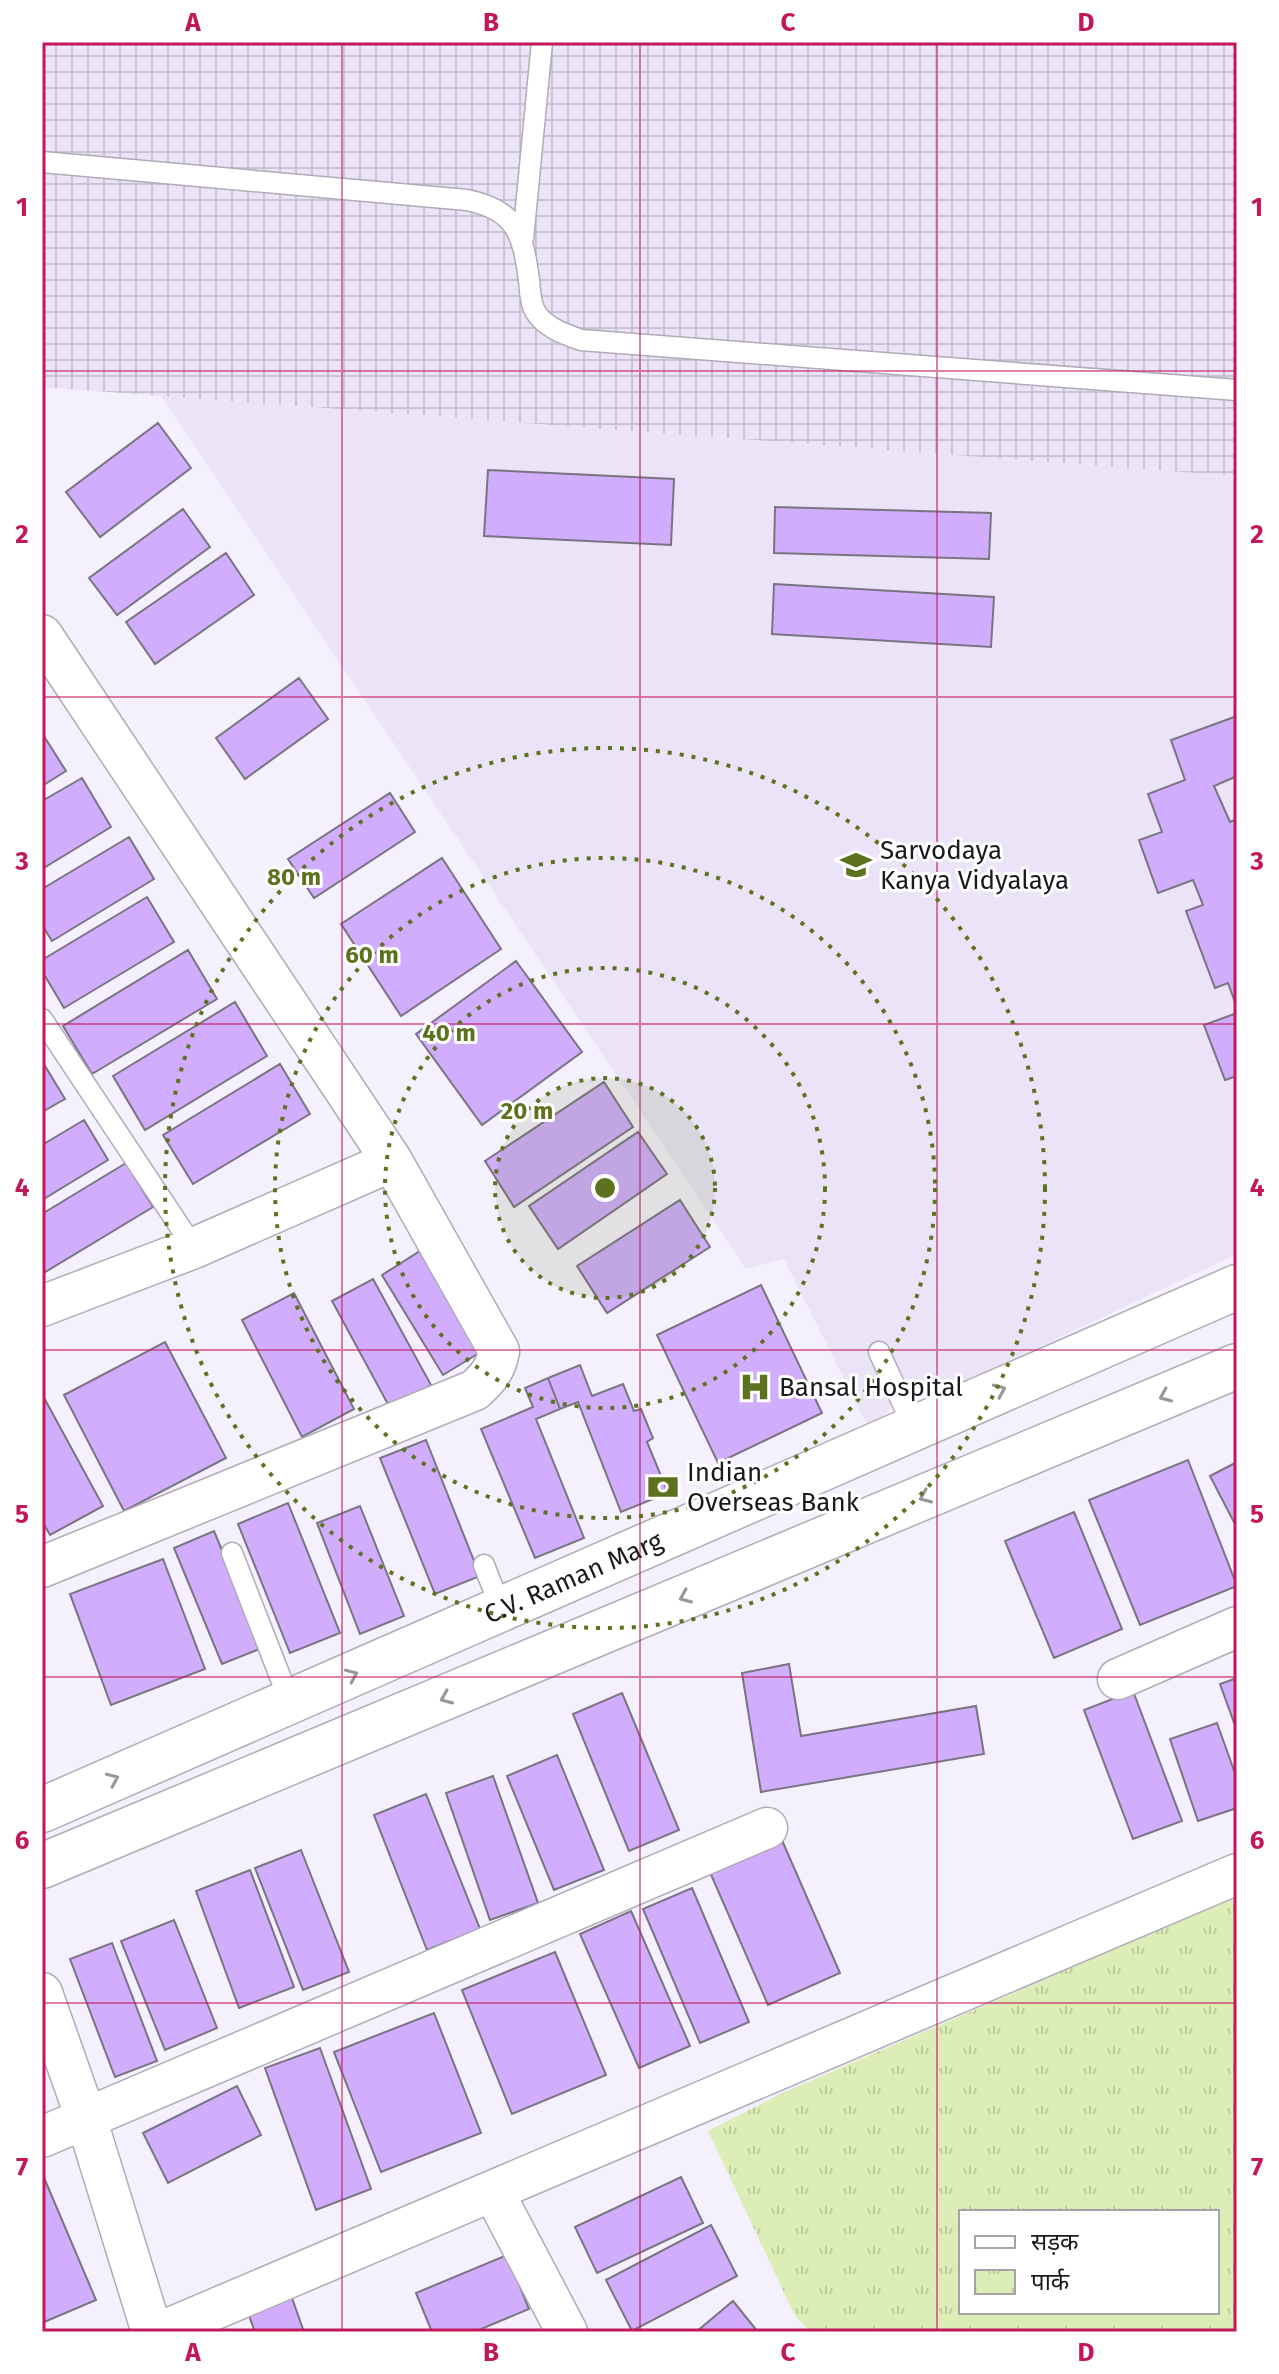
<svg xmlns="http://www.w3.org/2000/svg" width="1279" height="2374" font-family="'Fira Sans','Noto Sans Devanagari',sans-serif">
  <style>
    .built { fill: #ebe3f7 }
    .industrial { fill: url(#industrial-grid) }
    .park { fill: url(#park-tufts); fill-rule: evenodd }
    .building { fill: #d1adfe; stroke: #797480; stroke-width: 2 }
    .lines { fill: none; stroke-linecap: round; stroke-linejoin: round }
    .lane-casing { stroke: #b0abb7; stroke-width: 23 }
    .street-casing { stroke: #b0abb7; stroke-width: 43 }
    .secondary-casing { stroke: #b0abb7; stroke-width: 47 }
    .lane { stroke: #fff; stroke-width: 20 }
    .street { stroke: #fff; stroke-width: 40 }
    .secondary { stroke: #fff; stroke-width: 44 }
    .oneway { stroke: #98989a }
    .grid { fill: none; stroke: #c2185b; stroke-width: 2; stroke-opacity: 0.55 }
    .ring { fill: none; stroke: #5d711f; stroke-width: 4; stroke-dasharray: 4 8 }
    .labels { text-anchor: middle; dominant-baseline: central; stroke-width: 6; stroke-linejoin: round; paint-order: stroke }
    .poi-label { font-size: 26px; fill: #1b191e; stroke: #fff; text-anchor: start }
    .street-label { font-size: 26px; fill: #1b191e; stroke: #fff }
    .centre { fill: #5d711f; stroke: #fff; stroke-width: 4 }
    .ring-label { font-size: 24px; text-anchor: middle; font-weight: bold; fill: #5d711f; stroke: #fff; stroke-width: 6; stroke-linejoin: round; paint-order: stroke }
    .neatline { fill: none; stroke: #c2185b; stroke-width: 3 }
    .grid-label { font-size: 26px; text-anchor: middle; font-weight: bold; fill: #c2185b }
  </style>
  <defs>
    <pattern id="industrial-grid" width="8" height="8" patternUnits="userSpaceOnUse" patternTransform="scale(2)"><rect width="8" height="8" fill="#ebe3f7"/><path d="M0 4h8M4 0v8" fill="none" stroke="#c9c2d3"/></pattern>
    <pattern id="park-tufts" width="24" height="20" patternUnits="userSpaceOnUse" patternTransform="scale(2)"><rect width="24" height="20" fill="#dcedb8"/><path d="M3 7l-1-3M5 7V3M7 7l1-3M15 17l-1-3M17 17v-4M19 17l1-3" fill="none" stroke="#bccb9e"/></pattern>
  </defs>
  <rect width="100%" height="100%" fill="#f5f0fd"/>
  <path class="built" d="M 161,396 L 1237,476 L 1237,1254 L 947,1390 L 898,1390 L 885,1418 L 868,1427 L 784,1259 L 746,1269 Z"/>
  <path class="industrial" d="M 42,42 L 1237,42 L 1237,476 L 42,387 Z"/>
  <path class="park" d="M 1237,1896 L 1237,2332 L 810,2332 L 795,2316 L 708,2131 L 780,2094 ZM 961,2212 L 1217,2212 L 1217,2312 L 961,2312 Z"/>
  <path class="building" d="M 158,423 L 191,468 L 100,537 L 66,492 Z
    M 488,470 L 674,479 L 671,545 L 484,536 Z
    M 775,507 L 991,513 L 989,559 L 774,553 Z
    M 183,509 L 210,547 L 117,615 L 89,578 Z
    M 226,553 L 254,595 L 155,664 L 126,622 Z
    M 774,584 L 994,597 L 991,647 L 772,634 Z
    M 299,678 L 328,719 L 245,779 L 216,738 Z
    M 1237,716 L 1237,776 L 1214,786 L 1230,822 L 1237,819 L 1237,1008 L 1228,983 L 1215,988 L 1186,911 L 1203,905 L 1193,880 L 1158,893 L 1139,840 L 1162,832 L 1148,794 L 1185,780 L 1171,740 Z
    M 42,733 L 66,771 L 42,786 Z
    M 82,778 L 111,827 L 42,869 L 42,801 Z
    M 390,793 L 415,832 L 314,898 L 288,859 Z
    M 129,837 L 154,879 L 52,941 L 42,925 L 42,889 Z
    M 442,858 L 501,949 L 401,1016 L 341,924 Z
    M 147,897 L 174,942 L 64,1008 L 42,971 L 42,960 Z
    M 188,950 L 217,999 L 92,1074 L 63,1026 Z
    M 516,961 L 582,1052 L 482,1125 L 416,1034 Z
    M 235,1002 L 267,1056 L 145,1130 L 113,1076 Z
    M 1237,1013 L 1237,1076 L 1225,1080 L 1204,1025 Z
    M 42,1061 L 65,1099 L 42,1112 Z
    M 280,1064 L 310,1114 L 193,1184 L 163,1135 Z
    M 604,1082 L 633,1127 L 514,1207 L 485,1161 Z
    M 84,1120 L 108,1160 L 42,1200 L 42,1145 Z
    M 638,1132 L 667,1174 L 558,1249 L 529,1206 Z
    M 126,1163 L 153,1207 L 42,1274 L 42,1214 Z
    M 680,1200 L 710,1247 L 607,1313 L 577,1266 Z
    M 428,1246 L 489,1347 L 443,1375 L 382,1275 Z
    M 373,1279 L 431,1385 L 390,1408 L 332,1301 Z
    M 761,1285 L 822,1413 L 718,1463 L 657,1335 Z
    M 294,1293 L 354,1409 L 302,1437 L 242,1320 Z
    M 165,1342 L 226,1458 L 124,1511 L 64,1395 Z
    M 580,1365 L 592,1396 L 623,1384 L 634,1411 L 641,1409 L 653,1438 L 647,1442 L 668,1493 L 621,1512 L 578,1402 L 560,1409 L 548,1378 Z
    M 548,1378 L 560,1409 L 536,1419 L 584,1538 L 535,1558 L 481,1429 L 533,1407 L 525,1388 Z
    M 42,1394 L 103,1506 L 50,1535 L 42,1521 Z
    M 426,1440 L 480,1576 L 435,1594 L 380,1458 Z
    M 1188,1460 L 1237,1586 L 1140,1625 L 1089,1500 Z
    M 1237,1462 L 1237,1528 L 1210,1476 Z
    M 288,1503 L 340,1633 L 290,1653 L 238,1524 Z
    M 360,1506 L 404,1616 L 360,1634 L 317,1523 Z
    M 1074,1512 L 1122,1629 L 1054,1658 L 1005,1541 Z
    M 214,1531 L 262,1648 L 222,1664 L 174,1548 Z
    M 163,1559 L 205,1669 L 111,1705 L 70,1594 Z
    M 789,1664 L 801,1736 L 976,1706 L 984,1754 L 761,1792 L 742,1673 Z
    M 1237,1678 L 1237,1731 L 1220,1684 Z
    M 1133,1691 L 1182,1821 L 1133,1839 L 1084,1710 Z
    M 622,1693 L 679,1830 L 629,1851 L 573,1714 Z
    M 1217,1723 L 1237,1779 L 1237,1808 L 1198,1821 L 1170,1739 Z
    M 557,1755 L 604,1870 L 554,1890 L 507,1776 Z
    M 493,1776 L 538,1903 L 490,1920 L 446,1793 Z
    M 426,1794 L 480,1929 L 427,1950 L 374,1815 Z
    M 781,1838 L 840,1973 L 768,2005 L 709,1870 Z
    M 301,1850 L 349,1972 L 303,1990 L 255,1868 Z
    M 250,1870 L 294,1987 L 239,2008 L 196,1891 Z
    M 692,1888 L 749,2022 L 700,2043 L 643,1909 Z
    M 631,1911 L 690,2046 L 639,2068 L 580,1934 Z
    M 174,1920 L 217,2028 L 165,2050 L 121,1941 Z
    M 112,1943 L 157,2061 L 115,2077 L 70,1959 Z
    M 555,1952 L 606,2075 L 512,2114 L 462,1990 Z
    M 434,2013 L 481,2133 L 381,2172 L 334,2052 Z
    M 320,2048 L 371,2189 L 316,2210 L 265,2068 Z
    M 237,2086 L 261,2135 L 168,2183 L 143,2133 Z
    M 42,2173 L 96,2300 L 42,2323 Z
    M 681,2177 L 703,2223 L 597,2273 L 575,2227 Z
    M 711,2225 L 737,2276 L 632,2331 L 606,2280 Z
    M 507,2255 L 529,2309 L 474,2332 L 432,2332 L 416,2293 Z
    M 287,2284 L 304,2332 L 255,2332 L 243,2299 Z
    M 733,2301 L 758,2332 L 696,2332 Z"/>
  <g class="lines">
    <defs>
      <path id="lane" d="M 42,162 L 467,200 C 517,210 523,235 529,280 C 530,290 530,302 535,311 C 544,327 564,334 581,340 L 1237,390
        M 523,239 L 542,42
        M 42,1019 L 194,1248
        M 879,1352 L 914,1428
        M 232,1553 L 290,1702
        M 484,1565 L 501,1609"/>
      <path id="street" d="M 42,635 L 392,1161 L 499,1351 C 496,1369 488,1378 475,1390 L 42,1567
        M 42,1306 L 194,1248 L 392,1161
        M 1118,1679 L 1237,1627
        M 42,1993 L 86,2118 L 152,2332
        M 42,2137 L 767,1828
        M 493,2191 L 567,2332
        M 161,2332 L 1237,1874"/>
      <g id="secondary">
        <path id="s1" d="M 42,1810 L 1237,1287"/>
        <path d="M 42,1866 L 1237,1366"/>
      </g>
    </defs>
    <use href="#lane" class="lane-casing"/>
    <use href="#street" class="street-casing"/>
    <use href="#secondary" class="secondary-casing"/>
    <use href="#lane" class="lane"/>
    <use href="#street" class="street"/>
    <use href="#secondary" class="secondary"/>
  </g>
  <defs><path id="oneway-chevron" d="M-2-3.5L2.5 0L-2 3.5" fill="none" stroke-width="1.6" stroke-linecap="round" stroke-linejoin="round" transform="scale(2)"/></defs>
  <g class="oneway">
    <use href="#oneway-chevron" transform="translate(1000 1390) rotate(-24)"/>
    <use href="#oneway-chevron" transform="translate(1165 1396) rotate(157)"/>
    <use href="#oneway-chevron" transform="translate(925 1497) rotate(157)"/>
    <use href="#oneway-chevron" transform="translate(685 1597) rotate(157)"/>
    <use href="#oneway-chevron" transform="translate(352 1675) rotate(-24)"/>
    <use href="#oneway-chevron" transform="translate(446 1698) rotate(157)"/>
    <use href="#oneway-chevron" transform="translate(113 1779) rotate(-24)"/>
  </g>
  <path class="grid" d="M 342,42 L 342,2332M 640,42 L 640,2332M 937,42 L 937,2332M 42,371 L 1237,371M 42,697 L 1237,697M 42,1024 L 1237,1024M 42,1350 L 1237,1350M 42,1677 L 1237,1677M 42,2003 L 1237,2003"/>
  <circle cx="605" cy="1188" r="110" fill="#5d711f" fill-opacity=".12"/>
  <g class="ring">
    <circle cx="605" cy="1188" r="110"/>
    <circle cx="605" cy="1188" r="220"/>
    <circle cx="605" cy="1188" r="330"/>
    <circle cx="605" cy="1188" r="440"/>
  </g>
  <defs>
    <symbol id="school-bare" viewBox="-9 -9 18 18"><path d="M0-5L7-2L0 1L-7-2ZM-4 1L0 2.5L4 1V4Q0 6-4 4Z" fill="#5d711f" stroke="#fff" stroke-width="2.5" paint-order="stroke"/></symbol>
    <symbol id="hospital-bare" viewBox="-9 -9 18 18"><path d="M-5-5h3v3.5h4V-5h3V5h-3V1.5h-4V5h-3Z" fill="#5d711f" stroke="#fff" stroke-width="2.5" paint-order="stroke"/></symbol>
    <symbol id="bank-bare" viewBox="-9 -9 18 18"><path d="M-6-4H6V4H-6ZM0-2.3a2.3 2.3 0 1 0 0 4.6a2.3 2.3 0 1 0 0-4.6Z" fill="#5d711f" stroke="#fff" stroke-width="2.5" paint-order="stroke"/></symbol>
  </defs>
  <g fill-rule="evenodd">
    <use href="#school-bare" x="834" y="843" width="44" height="44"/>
    <use href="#hospital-bare" x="733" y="1365" width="44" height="44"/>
    <use href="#bank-bare" x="641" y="1465" width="44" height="44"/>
  </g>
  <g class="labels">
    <g class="poi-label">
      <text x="880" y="850">Sarvodaya<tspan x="880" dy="30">Kanya Vidyalaya</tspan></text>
      <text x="779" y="1387">Bansal Hospital</text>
      <text x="687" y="1472">Indian<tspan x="687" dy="30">Overseas Bank</tspan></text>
    </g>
    <g class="street-label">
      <text stroke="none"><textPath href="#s1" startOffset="580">C.V. Raman Marg</textPath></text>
    </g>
  </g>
  <circle cx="605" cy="1188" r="12" class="centre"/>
  <g class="ring-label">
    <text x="294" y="885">80 m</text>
    <text x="372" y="963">60 m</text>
    <text x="449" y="1041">40 m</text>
    <text x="527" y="1119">20 m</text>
  </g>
  <rect width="1279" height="2374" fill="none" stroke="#ffffff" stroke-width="88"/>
  <rect x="959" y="2210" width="260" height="104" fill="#ffffff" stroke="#a4a3a5" stroke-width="2"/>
  <rect x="975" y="2236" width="40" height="12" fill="#ffffff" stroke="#a4a3a5" stroke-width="2"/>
  <text x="1031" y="2250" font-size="24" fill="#1b191e">सड़क</text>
  <rect x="975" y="2270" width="40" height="24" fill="url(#park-tufts)" stroke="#a4a3a5" stroke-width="2"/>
  <text x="1031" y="2290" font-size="24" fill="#1b191e">पार्क</text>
  <rect x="44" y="44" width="1191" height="2286" class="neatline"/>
  <g class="grid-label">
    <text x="193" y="31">A</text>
    <text x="491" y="31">B</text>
    <text x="788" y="31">C</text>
    <text x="1086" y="31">D</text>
    <text x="22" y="216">1</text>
    <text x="1257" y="216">1</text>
    <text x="22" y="543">2</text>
    <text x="1257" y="543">2</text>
    <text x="22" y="870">3</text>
    <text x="1257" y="870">3</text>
    <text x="22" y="1196">4</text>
    <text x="1257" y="1196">4</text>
    <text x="22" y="1523">5</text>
    <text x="1257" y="1523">5</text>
    <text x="22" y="1849">6</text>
    <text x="1257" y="1849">6</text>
    <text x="22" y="2176">7</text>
    <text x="1257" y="2176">7</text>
    <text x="193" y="2361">A</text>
    <text x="491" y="2361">B</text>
    <text x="788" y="2361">C</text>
    <text x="1086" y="2361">D</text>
  </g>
</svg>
